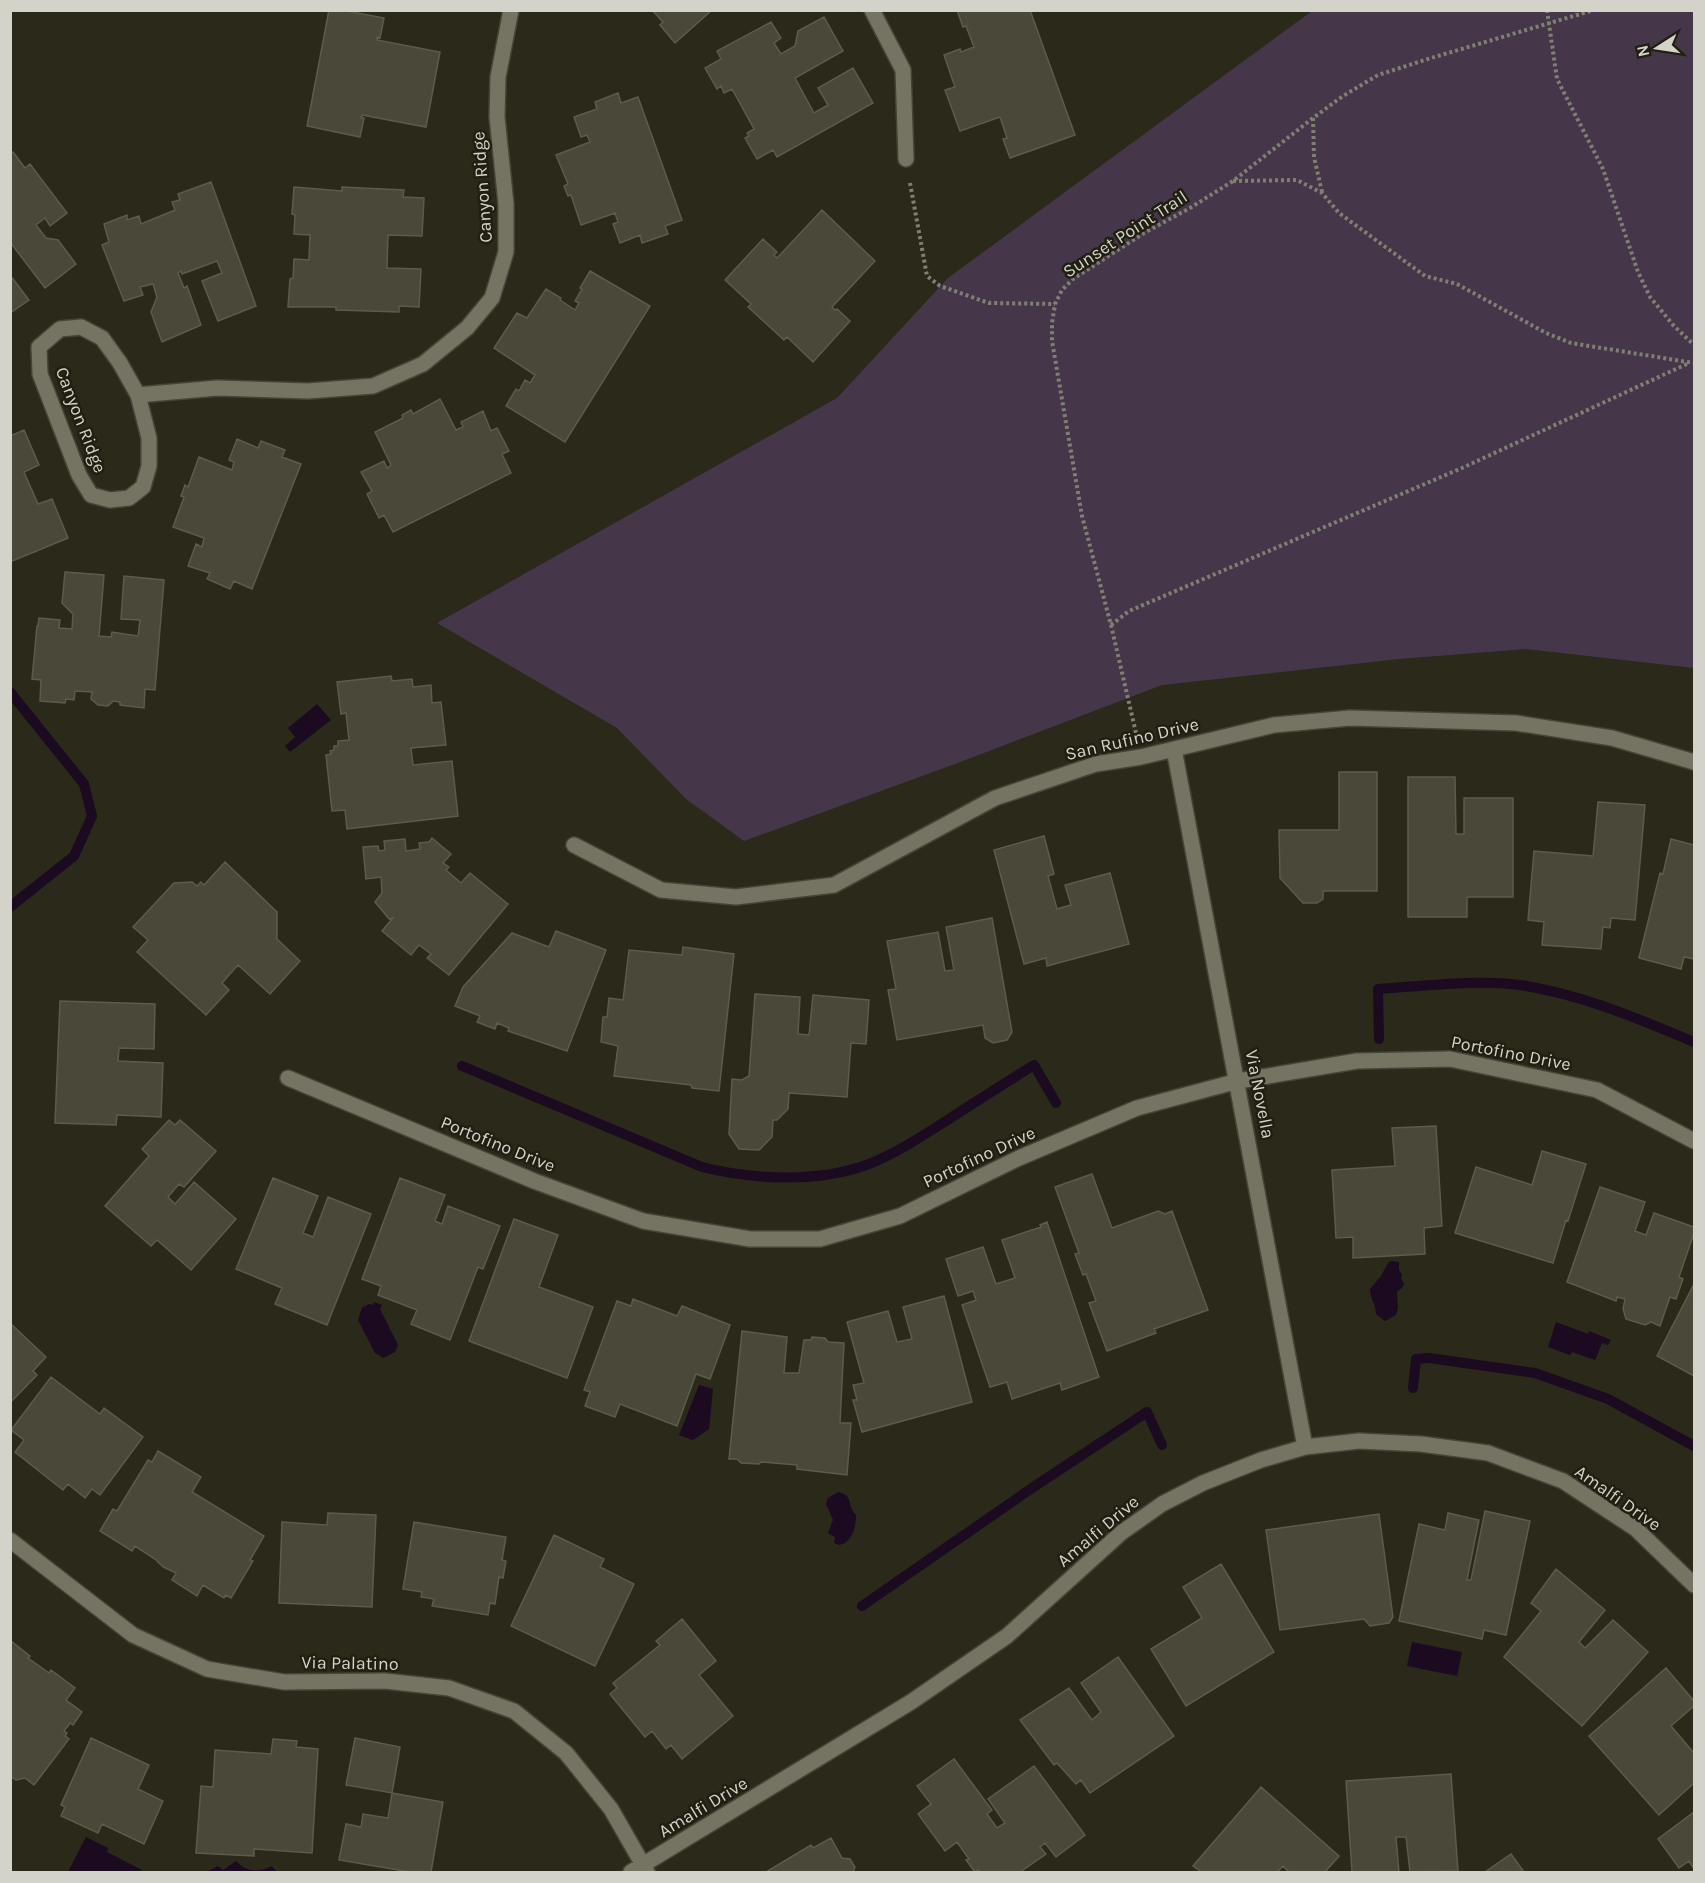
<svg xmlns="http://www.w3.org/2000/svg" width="1705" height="1883" font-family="Karla,sans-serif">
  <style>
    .green { fill: #453749 }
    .water { fill: #1b0a20 }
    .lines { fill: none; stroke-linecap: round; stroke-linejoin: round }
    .stream { stroke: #1b0a20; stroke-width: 10 }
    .building { fill: #4a4838; stroke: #5d5c4b; stroke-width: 1.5 }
    .minor-casing { stroke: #454438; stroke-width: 18 }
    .path { stroke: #807f73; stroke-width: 4; stroke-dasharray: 3 3; stroke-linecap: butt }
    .minor { stroke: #757463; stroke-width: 15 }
    .labels { text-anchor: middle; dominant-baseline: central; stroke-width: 5; stroke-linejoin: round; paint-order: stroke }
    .street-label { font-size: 18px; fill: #d4d3ca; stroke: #211f11 }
  </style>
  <rect width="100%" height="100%" fill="#2a291a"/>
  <path class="green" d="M 1312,11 L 1694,11 L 1694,668 L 1526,649 L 1399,659 L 1162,685 L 955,764 L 744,841 L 686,799 L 617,728 L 437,623 L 837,398 L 948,278 Z"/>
  <path class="water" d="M 317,704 L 331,720 L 290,752 L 285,746 L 295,737 L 288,728 Z
    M 1391,1261 L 1399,1262 L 1399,1270 L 1402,1275 L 1401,1279 L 1404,1283 L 1403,1287 L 1397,1292 L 1398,1308 L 1396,1315 L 1385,1321 L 1376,1314 C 1376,1304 1370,1298 1370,1289 L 1381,1276 L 1388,1263 Z
    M 374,1302 L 382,1305 L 380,1309 L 398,1345 L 395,1352 L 383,1358 L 375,1353 L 358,1320 L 362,1308 L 369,1304 L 373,1305 Z
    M 1556,1322 L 1588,1334 L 1589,1331 L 1611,1340 L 1608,1345 L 1602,1343 L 1595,1360 L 1572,1352 L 1570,1355 L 1548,1347 Z
    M 699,1385 L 713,1389 L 709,1429 L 693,1440 L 679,1435 Z
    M 838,1492 C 855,1496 846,1505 856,1515 C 856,1527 852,1543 839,1545 L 834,1543 L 835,1537 L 828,1533 L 833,1520 L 826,1504 L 828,1498 Z
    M 1412,1642 L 1462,1652 L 1457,1676 L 1407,1666 Z
    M 86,1837 L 108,1848 L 107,1852 L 142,1870 L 141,1872 L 68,1872 Z
    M 236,1861 C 247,1873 259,1872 272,1866 L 277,1872 L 208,1871 L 218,1866 L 223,1870 Z"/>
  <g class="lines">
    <path class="stream" d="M 10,692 L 84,784 L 92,816 L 74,856 L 10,907
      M 1379,1039 L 1378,989 C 1425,986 1474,979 1520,985 C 1581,994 1639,1019 1694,1042
      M 462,1066 L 702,1167 C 754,1180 819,1183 869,1164 C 897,1153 924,1135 949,1119 C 977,1101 1005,1083 1034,1065 L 1056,1103
      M 1413,1388 L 1416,1359 L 1429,1358 L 1535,1373 L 1608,1399 L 1694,1446
      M 862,1606 L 1032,1488 L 1147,1412 L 1162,1445"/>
  </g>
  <path class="building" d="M 329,10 L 342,10 L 384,18 L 380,38 L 377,37 L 377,40 L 440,52 L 426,127 L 362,115 L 361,118 L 364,118 L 360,137 L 307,126 Z
    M 652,10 L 712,10 L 675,43 L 660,25 L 663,22 Z
    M 957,10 L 1030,10 L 1075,135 L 1010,158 L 1003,139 L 1007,138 L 1000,117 L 960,131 L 945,90 L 955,87 L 944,55 L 960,49 L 961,52 L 974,47 L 966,26 L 963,27 Z
    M 824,17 L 843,51 L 795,78 L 814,113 L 828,105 L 818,88 L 853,68 L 873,103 L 777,157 L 773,150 L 757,159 L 745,138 L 749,136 L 747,133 L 754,129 L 732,89 L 724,93 L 721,86 L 717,89 L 705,68 L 721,59 L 717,51 L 771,22 L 781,38 L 774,43 L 781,54 L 795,46 L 798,31 Z
    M 618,93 L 621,103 L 638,97 L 682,220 L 665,226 L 668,234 L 642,243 L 640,235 L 620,243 L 613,224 L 618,222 L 615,213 L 581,225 L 571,195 L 568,196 L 564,186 L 568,184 L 556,155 L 590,142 L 587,135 L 581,137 L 574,117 L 597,109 L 595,102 Z
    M 13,152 L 25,168 L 30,164 L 67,213 L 50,226 L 45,218 L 36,225 L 46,238 L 58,240 L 76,264 L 45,288 L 10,242 L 10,154 Z
    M 211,182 L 256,306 L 218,321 L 202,281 L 222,273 L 217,261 L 182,274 L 181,271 L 178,273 L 184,288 L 187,286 L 201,325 L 162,342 L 151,312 L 157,297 L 153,284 L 140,287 L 143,295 L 124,301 L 102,245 L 109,242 L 104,224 L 127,215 L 127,220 L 139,216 L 141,224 L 175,210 L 172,202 L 180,200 L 178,194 Z
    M 294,187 L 342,191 L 342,187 L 404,190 L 403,197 L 424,198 L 422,236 L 388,235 L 387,268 L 421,269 L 419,307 L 399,306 L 399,312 L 336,310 L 336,307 L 288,307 L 290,279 L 293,278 L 294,259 L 309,260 L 310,235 L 294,234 L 295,215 L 292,214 Z
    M 822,210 L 875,261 L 832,307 L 835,310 L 837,309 L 850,321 L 813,362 L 787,337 L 784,340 L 748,307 L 751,304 L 725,280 L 763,239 L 777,252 L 774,255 L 777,258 Z
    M 590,271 L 650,306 L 565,442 L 506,406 L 516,389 L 519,391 L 525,380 L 530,383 L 535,375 L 494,348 L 517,313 L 527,318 L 546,289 L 561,298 L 560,300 L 575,310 L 579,303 L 575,301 L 582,289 L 580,288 Z
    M 10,275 L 29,300 L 10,313 Z
    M 440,399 L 456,430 L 463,427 L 461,422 L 483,411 L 491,431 L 497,428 L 509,451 L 502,454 L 511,473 L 393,532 L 384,515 L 379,518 L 367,494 L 372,491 L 361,472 L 384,461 L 387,468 L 391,465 L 375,432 L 403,418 L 402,415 L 411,410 L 413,414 Z
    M 24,430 L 39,465 L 24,472 L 38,504 L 52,499 L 68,538 L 10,562 L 10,436 Z
    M 237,439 L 258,448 L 261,441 L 285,450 L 282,457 L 301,464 L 252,589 L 234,581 L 230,589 L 207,579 L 210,573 L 188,566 L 196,544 L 202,547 L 204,538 L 173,527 L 184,497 L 181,496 L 185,485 L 188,487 L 199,457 L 232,470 L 234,462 L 229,460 Z
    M 65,572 L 104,575 L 99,636 L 111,637 L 112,632 L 138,636 L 140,620 L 121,619 L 124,576 L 164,580 L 155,690 L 145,689 L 144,708 L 120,705 L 120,702 L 113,701 L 108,706 L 98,705 L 91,699 L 92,692 L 75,691 L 74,700 L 66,699 L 65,703 L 40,701 L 41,680 L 32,679 L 37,626 L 38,626 L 39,618 L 60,620 L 59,628 L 72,629 L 73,614 L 62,603 Z
    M 391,676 L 392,681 L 412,679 L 413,687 L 431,685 L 432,703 L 441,702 L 446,745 L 411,748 L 413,765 L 452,761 L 458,816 L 347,829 L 345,810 L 332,811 L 326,755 L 331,754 L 330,751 L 334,750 L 334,746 L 338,746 L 338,741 L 349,740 L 346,713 L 341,714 L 337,682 Z
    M 1339,772 L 1377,772 L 1377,891 L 1323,891 L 1323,899 L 1317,903 L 1303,903 L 1280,878 L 1279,830 L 1339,830 Z
    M 1408,777 L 1455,777 L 1456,834 L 1464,834 L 1464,798 L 1513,798 L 1513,897 L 1467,897 L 1467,917 L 1408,917 Z
    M 1598,802 L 1645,805 L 1635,920 L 1611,918 L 1610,928 L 1603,927 L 1601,949 L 1542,945 L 1544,922 L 1528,920 L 1534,851 L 1593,856 Z
    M 1044,836 L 1054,874 L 1048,876 L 1057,909 L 1071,905 L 1065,885 L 1110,873 L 1129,944 L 1047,966 L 1046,958 L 1024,964 L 994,850 Z
    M 432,838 L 451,854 L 443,863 L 449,867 L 446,870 L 461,883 L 470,873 L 508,904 L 449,975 L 427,958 L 431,954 L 419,945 L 411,955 L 382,931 L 393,918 L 389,919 L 375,902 L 382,893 L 381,877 L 366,879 L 363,847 L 378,846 L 379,851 L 385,850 L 384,841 L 405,839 L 406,851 L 420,849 L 419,843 L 429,842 Z
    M 1671,839 L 1694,845 L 1694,959 L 1684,957 L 1681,969 L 1639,958 L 1660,873 L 1663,874 Z
    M 225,862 L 277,912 L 277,939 L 300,961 L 270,994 L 238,965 L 222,983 L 229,990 L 206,1015 L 137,952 L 148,940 L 133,927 L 174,883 L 192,882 L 197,886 L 201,882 L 204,885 Z
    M 992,918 L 1012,1032 L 1007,1040 L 993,1043 L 985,1038 L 983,1025 L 897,1040 L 888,990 L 896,989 L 887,941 L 938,932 L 945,971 L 954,970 L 946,927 Z
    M 556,931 L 606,950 L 567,1051 L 508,1031 L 509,1028 L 497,1023 L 495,1029 L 477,1022 L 480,1016 L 455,1006 L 463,987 L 512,933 L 549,947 Z
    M 683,947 L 734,954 L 719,1091 L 692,1088 L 691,1085 L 614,1076 L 618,1046 L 601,1042 L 603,1017 L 607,1017 L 609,998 L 623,1000 L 629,950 L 682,955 Z
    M 755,994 L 800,997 L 798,1034 L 809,1035 L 813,995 L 869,1000 L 866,1044 L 851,1043 L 847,1097 L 789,1093 L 788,1109 L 777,1120 L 773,1120 L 772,1137 L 759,1150 L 739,1149 L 729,1134 L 732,1079 L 742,1080 L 749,1076 Z
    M 60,1001 L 155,1004 L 154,1049 L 119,1048 L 118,1061 L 163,1063 L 161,1117 L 117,1115 L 116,1125 L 55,1123 Z
    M 169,1120 L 175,1125 L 180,1120 L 216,1151 L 184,1187 L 179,1184 L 168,1197 L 175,1204 L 194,1182 L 236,1219 L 191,1270 L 157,1240 L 151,1246 L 105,1206 L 149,1156 L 142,1149 Z
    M 1436,1126 L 1442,1226 L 1424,1228 L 1425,1254 L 1353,1258 L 1353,1237 L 1336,1238 L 1332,1170 L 1395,1166 L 1392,1128 Z
    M 1542,1151 L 1586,1164 L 1568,1221 L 1566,1220 L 1553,1263 L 1455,1233 L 1476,1167 L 1532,1185 Z
    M 1092,1174 L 1112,1228 L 1158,1211 L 1165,1214 L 1172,1211 L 1208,1310 L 1154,1329 L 1156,1333 L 1107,1351 L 1089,1303 L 1096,1301 L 1086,1274 L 1083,1275 L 1075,1254 L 1079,1253 L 1055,1187 Z
    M 273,1178 L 318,1196 L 303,1233 L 313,1237 L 328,1197 L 371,1214 L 327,1325 L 275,1304 L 282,1288 L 236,1269 Z
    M 400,1178 L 445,1195 L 435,1221 L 442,1224 L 448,1206 L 500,1226 L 483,1269 L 478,1267 L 450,1340 L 411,1324 L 417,1310 L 378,1295 L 381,1286 L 362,1279 Z
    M 1600,1187 L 1645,1202 L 1635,1231 L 1646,1235 L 1654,1213 L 1694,1227 L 1694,1233 L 1679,1277 L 1683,1279 L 1676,1299 L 1670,1297 L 1660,1326 L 1651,1322 L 1645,1325 L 1626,1319 L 1623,1309 L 1625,1299 L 1617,1297 L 1616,1301 L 1567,1282 Z
    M 514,1219 L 558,1235 L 539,1287 L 593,1307 L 567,1378 L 469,1341 Z
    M 1047,1222 L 1099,1377 L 1062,1390 L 1060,1383 L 1012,1399 L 1007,1382 L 990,1387 L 962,1305 L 976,1300 L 973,1291 L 958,1296 L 946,1259 L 983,1247 L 996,1284 L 1015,1278 L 1002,1240 L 1041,1227 L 1040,1225 Z
    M 1694,1284 L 1694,1376 L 1657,1356 Z
    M 944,1296 L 972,1402 L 862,1432 L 853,1400 L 857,1400 L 853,1385 L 864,1383 L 847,1322 L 888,1311 L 897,1342 L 912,1339 L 903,1307 Z
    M 633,1299 L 677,1316 L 682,1306 L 730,1325 L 710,1379 L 696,1374 L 677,1426 L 620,1404 L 615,1417 L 585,1406 L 590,1392 L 584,1390 L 617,1301 L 631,1306 Z
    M 10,1323 L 46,1357 L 33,1371 L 37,1375 L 10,1403 Z
    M 742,1331 L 787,1337 L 784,1373 L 799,1373 L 804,1340 L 811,1340 L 812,1337 L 825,1338 L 828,1342 L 844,1343 L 840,1423 L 851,1423 L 847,1475 L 797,1469 L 797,1465 L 761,1462 L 759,1464 L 741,1463 L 737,1459 L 729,1459 Z
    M 51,1377 L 100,1414 L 104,1408 L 143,1437 L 100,1495 L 92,1489 L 85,1498 L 68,1484 L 63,1490 L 15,1452 L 24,1440 L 11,1430 Z
    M 158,1451 L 201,1477 L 192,1492 L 264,1536 L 250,1560 L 253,1561 L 231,1598 L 226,1595 L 224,1598 L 203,1585 L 197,1596 L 172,1580 L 176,1573 L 163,1567 L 155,1559 L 135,1546 L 132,1551 L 100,1531 L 113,1509 L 117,1511 L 148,1460 L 152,1462 Z
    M 1485,1511 L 1530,1521 L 1506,1635 L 1484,1630 L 1482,1639 L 1399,1621 L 1419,1524 L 1445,1530 L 1448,1513 L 1479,1520 L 1467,1580 L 1471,1580 Z
    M 328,1513 L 376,1515 L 372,1607 L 279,1603 L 282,1522 L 327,1525 Z
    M 1379,1514 L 1393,1617 L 1389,1623 L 1370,1626 L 1364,1619 L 1280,1630 L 1266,1530 Z
    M 414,1522 L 506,1537 L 502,1560 L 506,1561 L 503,1578 L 499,1577 L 495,1604 L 490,1603 L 488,1615 L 432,1606 L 434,1599 L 421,1597 L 422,1592 L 403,1589 Z
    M 554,1535 L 604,1559 L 600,1567 L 634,1584 L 595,1666 L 511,1626 Z
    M 1221,1564 L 1274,1652 L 1186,1706 L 1151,1649 L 1202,1618 L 1183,1587 Z
    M 1556,1569 L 1605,1610 L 1579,1642 L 1585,1648 L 1613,1620 L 1648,1652 L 1582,1726 L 1504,1657 L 1541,1611 L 1531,1603 Z
    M 682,1619 L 716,1661 L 699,1675 L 733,1716 L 682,1759 L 671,1745 L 666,1749 L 652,1731 L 645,1737 L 610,1694 L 617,1688 L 613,1683 L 660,1645 L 656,1641 Z
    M 11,1641 L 30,1656 L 28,1658 L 49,1673 L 51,1670 L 75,1688 L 66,1700 L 82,1712 L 73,1725 L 70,1723 L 64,1731 L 67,1733 L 65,1736 L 69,1739 L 34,1785 L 25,1778 L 16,1780 L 10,1776 Z
    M 1118,1657 L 1174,1736 L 1090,1793 L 1081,1780 L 1076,1784 L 1057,1763 L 1054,1765 L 1020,1720 L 1069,1688 L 1092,1720 L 1101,1712 L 1081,1683 Z
    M 1666,1668 L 1694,1701 L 1694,1706 L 1671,1726 L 1694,1753 L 1694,1783 L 1659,1815 L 1589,1736 Z
    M 91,1738 L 149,1765 L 138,1789 L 163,1801 L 144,1844 L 102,1824 L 98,1833 L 61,1816 L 65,1807 L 61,1805 Z
    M 355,1738 L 400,1747 L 392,1793 L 346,1785 Z
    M 273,1739 L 297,1741 L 296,1747 L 318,1749 L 312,1853 L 254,1849 L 254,1856 L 196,1853 L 201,1786 L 213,1787 L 215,1750 L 271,1754 Z
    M 954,1759 L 992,1810 L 987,1814 L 997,1828 L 1005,1823 L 988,1799 L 1034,1766 L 1085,1835 L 1056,1857 L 1045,1843 L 1040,1847 L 1046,1854 L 1020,1872 L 980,1872 L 978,1870 L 975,1872 L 966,1860 L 969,1859 L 957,1842 L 945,1851 L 918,1814 L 931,1804 L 917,1786 Z
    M 1451,1774 L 1458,1871 L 1410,1872 L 1406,1837 L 1396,1837 L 1399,1872 L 1352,1872 L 1346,1781 Z
    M 1261,1787 L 1339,1856 L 1325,1872 L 1289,1872 L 1283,1866 L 1277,1872 L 1201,1872 L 1193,1866 Z
    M 392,1793 L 443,1802 L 431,1872 L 410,1872 L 339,1860 L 346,1824 L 361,1827 L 363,1814 L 388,1818 Z
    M 1694,1812 L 1694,1869 L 1689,1861 L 1679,1868 L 1658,1839 Z
    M 831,1838 L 842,1858 L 850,1859 L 855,1867 L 853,1872 L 766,1872 L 811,1845 L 813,1848 Z
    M 1511,1854 L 1524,1872 L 1485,1872 Z"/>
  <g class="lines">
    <defs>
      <path id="minor" d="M 872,10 L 903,70 L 906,159
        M 81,327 L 102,338 L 120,363 L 138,395 L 149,438 L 149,466 L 143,487 L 129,498 L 110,500 L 91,495 L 79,475 L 40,374 L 39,347 L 60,329 Z
        M 138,395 L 217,388 L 308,391 L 373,386 L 423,364 L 467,328 L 492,298 L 506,252 L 506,204 L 497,117 L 498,77 L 511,10
        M 1174,749 L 1305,1447
        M 574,845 L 661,890 L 736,897 L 834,885 L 995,798 L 1096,764 L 1141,757 L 1274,725 L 1350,718 L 1516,723 L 1612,738 L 1694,762
        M 288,1078 L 534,1181 L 643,1221 L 750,1239 L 820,1239 L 900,1216 L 1019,1158 L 1137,1108 L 1238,1081 L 1357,1061 L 1450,1059 L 1597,1090 L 1694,1141
        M 10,1540 L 133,1635 L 207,1669 L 284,1682 L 385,1681 L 449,1688 L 514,1711 L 566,1753 L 611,1809 L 647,1872
        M 631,1872 L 911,1702 L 1007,1636 L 1121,1533 L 1162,1504 L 1203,1483 L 1261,1460 L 1305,1447 L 1359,1441 L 1421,1444 L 1488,1453 L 1563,1481 L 1636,1529 L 1694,1585"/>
    </defs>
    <use href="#minor" class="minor-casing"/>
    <path class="path" d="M 1547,10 L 1557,79 L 1603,169 L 1638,272 L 1650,297 L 1674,326 L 1694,345
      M 1313,118 L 1314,157 L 1322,192
      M 1233,181 L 1297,180 L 1322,193 L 1339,213 L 1425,276 L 1457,284 L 1546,333 L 1571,343 L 1694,363
      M 910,183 L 927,276 L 940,286 L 989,303 L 1055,304
      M 1111,625 L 1129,611 L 1462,468 L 1689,363
      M 1136,733 L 1111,625 L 1082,516 L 1052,341 L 1052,323 L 1055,304 L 1062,290 L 1073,279 L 1144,233 L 1190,208 L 1233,181 L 1313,118 L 1343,96 L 1378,75 L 1431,58 L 1594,10"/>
    <use href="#minor" class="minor"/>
  </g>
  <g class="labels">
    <g class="street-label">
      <text transform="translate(482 187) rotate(-94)">Canyon Ridge</text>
      <text transform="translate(1125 234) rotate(-33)">Sunset Point Trail</text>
      <text transform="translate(81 420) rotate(69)">Canyon Ridge</text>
      <text transform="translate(1132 739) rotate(-13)">San Rufino Drive</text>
      <text transform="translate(1511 1053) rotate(11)">Portofino Drive</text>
      <text transform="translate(1260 1094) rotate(79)">Via Novella</text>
      <text transform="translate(498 1144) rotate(22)">Portofino Drive</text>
      <text transform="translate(979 1157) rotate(-25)">Portofino Drive</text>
      <text transform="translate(1618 1498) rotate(35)">Amalfi Drive</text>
      <text transform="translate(1098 1531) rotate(-40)">Amalfi Drive</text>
      <text transform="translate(350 1663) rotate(1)">Via Palatino</text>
      <text transform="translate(703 1807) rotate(-31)">Amalfi Drive</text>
    </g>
  </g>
  <rect width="1705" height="1883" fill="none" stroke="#d4d3ca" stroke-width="24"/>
  <g transform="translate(1657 48) rotate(258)" stroke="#211f11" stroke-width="4.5" paint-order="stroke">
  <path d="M0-4.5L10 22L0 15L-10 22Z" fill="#d4d3ca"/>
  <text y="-9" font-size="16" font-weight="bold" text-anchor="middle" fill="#d4d3ca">N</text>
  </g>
</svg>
